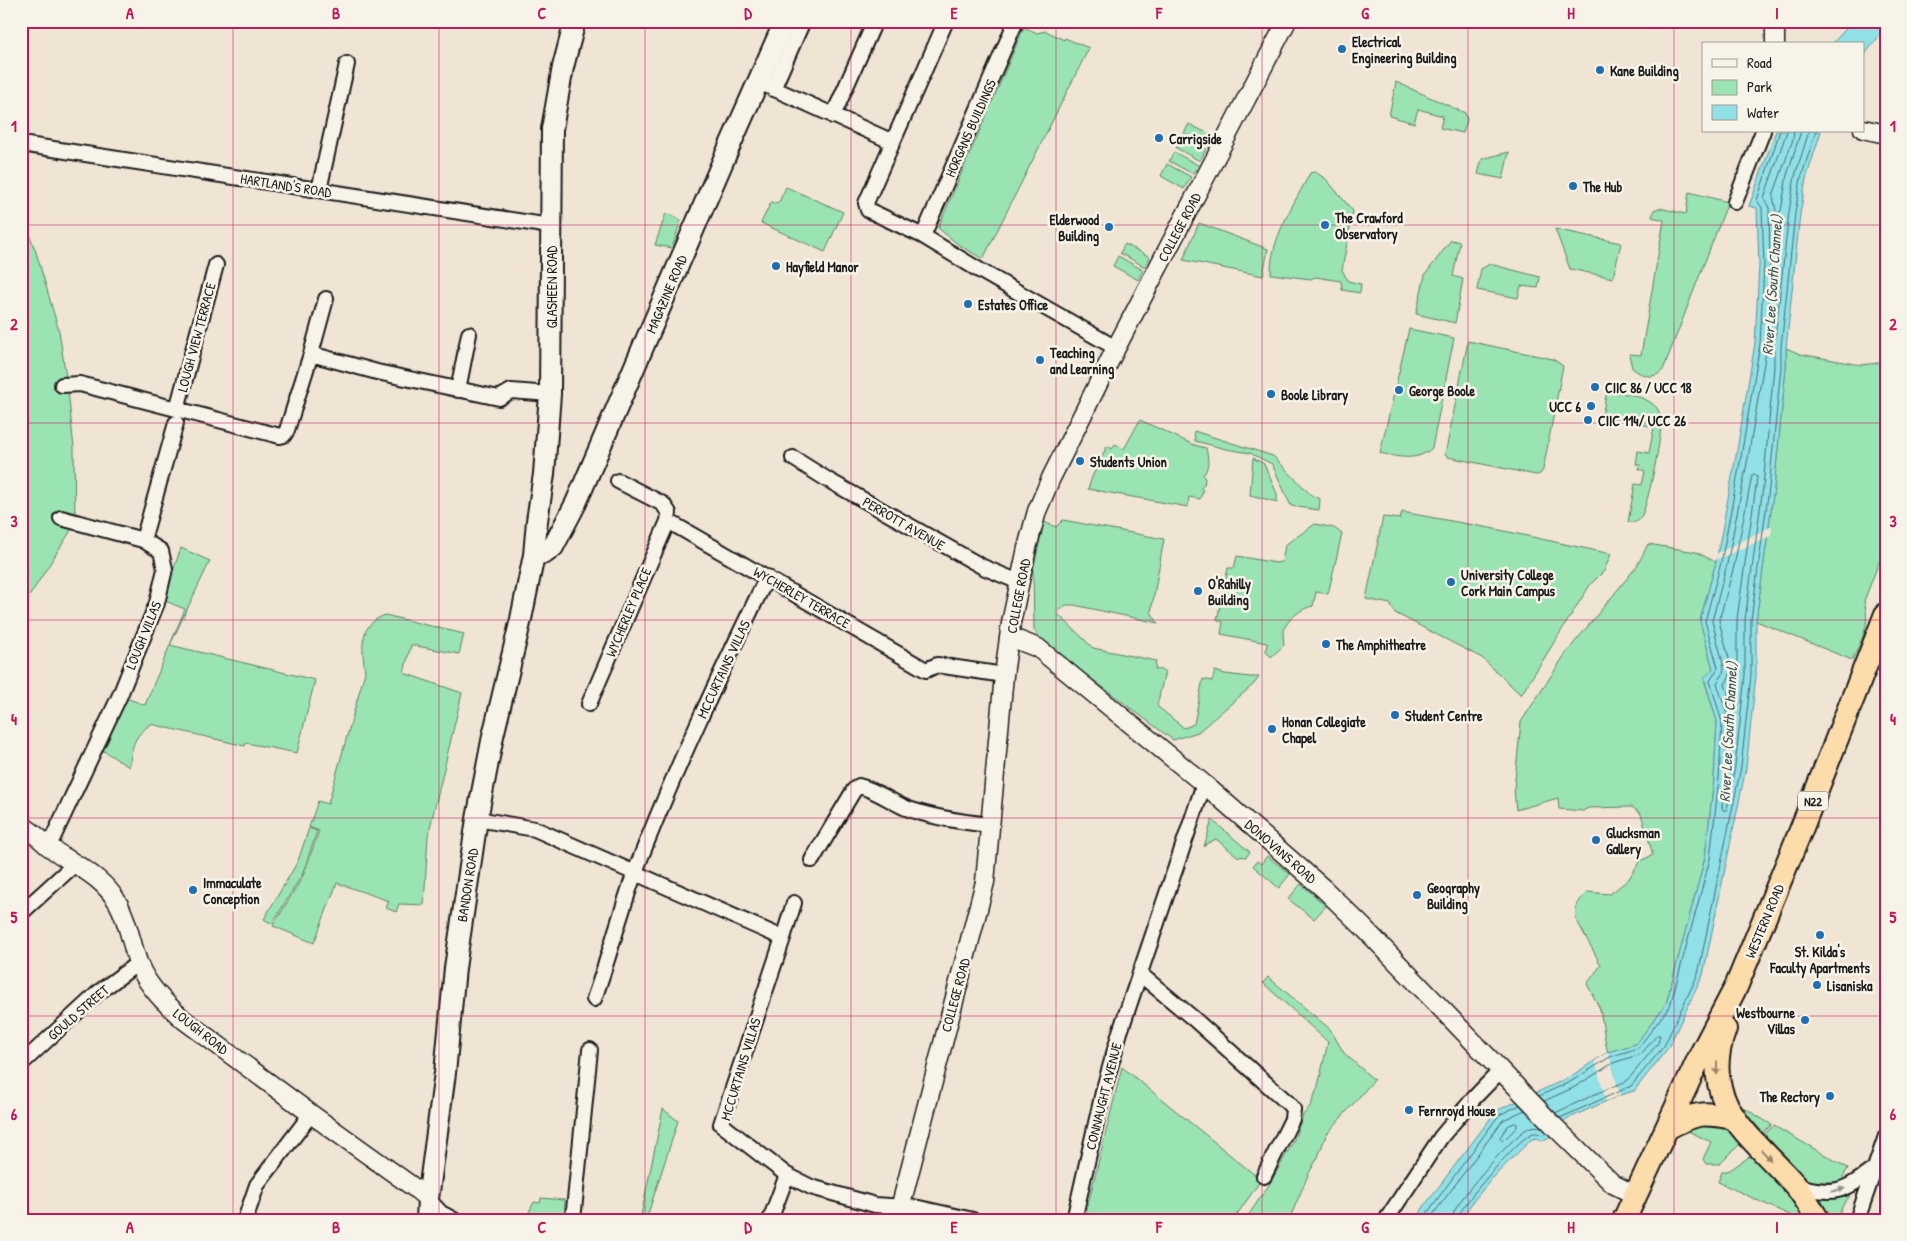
<svg xmlns="http://www.w3.org/2000/svg" width="1907" height="1241" font-family="'Patrick Hand',sans-serif">
  <style>
    .green { fill: #9ae3b2; stroke: #5b8067 }
    .water { fill: #8fe0e7; stroke: #619296 }
    .pier { fill: #f0e4d4 }
    .lines { fill: none; stroke-linecap: round; stroke-linejoin: round }
    .shore { stroke: #4a6a6d; stroke-width: 1 }
    .minor-casing { stroke: #1c1c1c; stroke-width: 18 }
    .tertiary-casing { stroke: #1c1c1c; stroke-width: 21 }
    .secondary-casing { stroke: #1c1c1c; stroke-width: 24 }
    .trunk-casing { stroke: #1c1c1c; stroke-width: 26 }
    .minor { stroke: #f7f3e8; stroke-width: 14 }
    .tertiary { stroke: #f7f3e8; stroke-width: 18 }
    .secondary { stroke: #f7f3e8; stroke-width: 20 }
    .trunk { stroke: #fddcac; stroke-width: 22 }
    .oneway { fill: #98866b }
    .oneway2 { fill: #94928c }
    .grid { fill: none; stroke: #c2185b; stroke-width: 1; stroke-opacity: 0.55 }
    .poi-dot { fill: #1f6fb2; stroke: #f7f3e8; stroke-width: 2 }
    .labels { text-anchor: middle; dominant-baseline: central; stroke-width: 5; stroke-linejoin: round; paint-order: stroke }
    .shield { fill: #f7f3e8; stroke: #5e5c59; stroke-width: 1 }
    .shield-label { font-size: 12px; font-weight: bold; fill: #1c1c1c }
    .poi-label { font-size: 14px; font-weight: bold; fill: #1c1c1c; stroke: #f7f3e8; text-anchor: start }
    .street-label { font-size: 14px; fill: #1c1c1c; stroke: #f7f3e8 }
    .water-label { font-size: 15px; font-style: italic; fill: #3e5759; stroke: #f7f3e8 }
    .neatline { fill: none; stroke: #c2185b; stroke-width: 2 }
    .grid-label { font-size: 16px; text-anchor: middle; font-weight: bold; fill: #c2185b }
  </style>
  <rect width="100%" height="100%" fill="#f0e4d4"/>
  <filter id="ink" filterUnits="userSpaceOnUse"><feTurbulence type="fractalNoise" baseFrequency=".02" numOctaves="2"/><feDisplacementMap in="SourceGraphic" scale="10" xChannelSelector="R" yChannelSelector="G"/><feConvolveMatrix kernelMatrix="1 2 1 2 8 2 1 2 1" color-interpolation-filters="sRGB"/></filter>
  <g filter="url(#ink)">
    <path class="green" d="M 1024,27 L 1037,33 L 1046,31 L 1064,40 L 1065,38 L 1089,48 L 983,259 L 959,245 L 938,228 Z
      M 1396,82 L 1465,113 L 1467,120 L 1463,133 L 1440,128 L 1443,116 L 1418,109 L 1414,123 L 1389,116 Z
      M 1189,124 L 1213,136 L 1208,146 L 1184,133 Z
      M 1182,137 L 1206,149 L 1200,161 L 1176,148 Z
      M 1174,152 L 1198,165 L 1193,174 L 1169,161 Z
      M 1509,152 L 1503,179 L 1478,174 L 1482,159 Z
      M 1167,164 L 1191,177 L 1184,189 L 1161,176 Z
      M 1315,172 L 1326,179 L 1353,211 L 1342,270 L 1348,281 L 1361,284 L 1360,293 L 1342,290 L 1341,281 L 1315,277 L 1311,279 L 1271,274 C 1270,238 1295,203 1310,173 Z
      M 786,187 L 843,212 L 825,252 L 761,223 L 771,202 L 774,203 L 779,202 Z
      M 1689,192 L 1728,202 L 1663,370 C 1654,380 1642,376 1632,368 L 1629,354 L 1641,355 L 1664,220 L 1652,217 L 1654,210 L 1659,208 L 1686,214 Z
      M 21,213 L 36,252 L 59,331 L 68,390 L 74,449 L 75,524 L 30,595 L 21,603 Z
      M 666,213 L 681,220 L 672,248 L 655,245 Z
      M 1199,223 L 1268,249 L 1263,276 L 1183,260 Z
      M 1555,229 L 1621,243 L 1613,278 L 1570,269 Z
      M 1451,240 L 1460,242 L 1453,276 L 1463,279 L 1455,323 L 1416,314 L 1425,275 Z
      M 1125,244 L 1150,257 L 1145,267 L 1120,253 Z
      M 1118,256 L 1143,270 L 1138,280 L 1113,266 Z
      M 1490,264 L 1540,277 L 1538,288 L 1521,286 L 1518,298 L 1477,290 L 1481,269 Z
      M 1409,329 L 1454,338 L 1432,448 C 1417,462 1398,457 1380,453 Z
      M 1468,341 L 1553,359 L 1563,366 L 1543,470 L 1540,474 L 1536,475 L 1448,457 L 1445,455 Z
      M 1786,348 L 1800,354 L 1861,365 L 1886,362 L 1886,544 L 1864,601 C 1871,625 1862,639 1852,660 L 1756,621 L 1774,488 L 1786,367 Z
      M 1607,391 C 1624,394 1644,394 1657,408 C 1660,413 1661,417 1661,422 C 1662,435 1647,513 1639,520 C 1636,523 1632,522 1628,522 L 1635,484 L 1642,485 L 1645,471 L 1639,469 L 1640,465 L 1636,464 L 1638,451 L 1649,453 L 1654,427 L 1602,416 Z
      M 1140,420 L 1194,445 L 1206,448 C 1208,457 1210,468 1203,475 L 1205,479 L 1204,485 L 1201,488 L 1203,491 L 1200,499 L 1189,497 L 1188,507 L 1088,489 L 1092,477 L 1107,446 L 1112,449 L 1115,444 L 1124,449 Z
      M 1194,431 L 1273,456 L 1311,495 L 1320,499 L 1319,510 L 1291,506 L 1272,464 L 1250,453 L 1226,449 L 1195,441 Z
      M 1253,458 L 1264,464 L 1277,494 L 1277,502 L 1250,495 Z
      M 1402,512 L 1495,529 L 1611,554 L 1604,571 L 1590,585 L 1521,695 L 1482,658 L 1395,613 L 1390,604 L 1366,599 L 1383,517 L 1400,519 Z
      M 1063,520 L 1164,539 L 1151,612 L 1158,623 L 1074,605 L 1066,605 L 1057,613 L 1093,648 L 1156,661 L 1155,669 L 1165,671 L 1157,706 L 1184,728 L 1194,724 L 1203,679 L 1212,681 L 1215,671 L 1225,674 L 1250,677 L 1259,677 L 1254,684 L 1198,732 L 1173,740 L 1068,661 L 1037,635 L 1034,629 L 1033,570 L 1044,522 L 1056,527 Z
      M 1315,524 L 1334,528 L 1342,534 L 1328,594 L 1316,592 L 1313,606 C 1301,608 1285,621 1283,633 C 1283,637 1284,641 1284,645 L 1271,657 L 1266,651 L 1267,643 L 1221,634 L 1223,622 L 1217,620 L 1228,568 L 1234,568 L 1237,556 L 1276,563 L 1282,562 L 1285,545 Z
      M 1648,544 L 1696,552 L 1716,562 L 1700,621 L 1713,669 L 1704,679 L 1717,721 L 1714,778 L 1705,858 L 1666,1004 L 1636,1044 L 1608,1052 L 1606,1045 L 1600,1009 L 1587,984 L 1601,965 L 1576,919 C 1574,907 1579,900 1587,892 L 1610,894 L 1628,880 L 1640,861 L 1653,855 L 1641,814 L 1632,807 L 1588,808 L 1583,811 L 1559,809 L 1558,798 L 1516,810 L 1514,789 L 1521,722 L 1566,653 L 1637,566 Z
      M 181,548 L 210,561 L 170,645 L 315,680 L 297,753 L 246,743 L 245,746 L 151,724 C 132,738 133,745 129,767 L 99,748 L 126,698 L 145,705 L 185,609 L 163,600 Z
      M 385,615 L 464,634 L 459,654 L 411,645 L 404,673 L 462,693 L 428,836 L 424,905 L 399,904 L 396,912 L 386,908 L 389,901 L 337,883 L 314,943 L 273,926 L 303,876 L 319,831 L 309,827 L 318,801 L 328,804 L 365,672 C 362,647 358,625 385,615 Z
      M 1212,820 L 1250,852 L 1246,857 L 1237,856 L 1216,839 L 1206,844 L 1204,847 Z
      M 309,828 L 317,831 L 302,875 L 272,924 L 264,919 L 298,861 Z
      M 1267,856 L 1290,874 L 1279,888 L 1253,866 L 1257,861 L 1261,864 Z
      M 1301,884 L 1326,906 L 1314,919 L 1288,899 Z
      M 1268,977 L 1330,1029 L 1344,1053 L 1374,1080 L 1326,1135 L 1318,1157 L 1309,1173 L 1289,1220 L 1245,1220 L 1271,1182 L 1294,1140 L 1303,1115 L 1311,1105 L 1318,1086 L 1328,1042 L 1263,983 Z
      M 1122,1067 L 1261,1180 L 1233,1220 L 1084,1220 Z
      M 1741,1106 L 1772,1125 L 1761,1134 L 1738,1107 Z
      M 663,1109 L 678,1121 L 646,1220 L 640,1220 Z
      M 1694,1123 L 1722,1124 L 1741,1143 L 1720,1164 L 1706,1164 L 1703,1159 L 1711,1142 L 1690,1132 Z
      M 1774,1126 L 1848,1168 L 1843,1177 L 1846,1181 L 1824,1186 L 1808,1180 L 1762,1136 Z
      M 1752,1155 L 1781,1183 L 1806,1220 L 1800,1220 L 1718,1182 L 1722,1172 L 1730,1170 Z
      M 1852,1190 L 1853,1192 L 1843,1205 L 1839,1215 L 1830,1219 L 1818,1198 L 1819,1196 Z
      M 541,1198 L 565,1200 L 564,1220 L 525,1220 L 534,1202 L 540,1203 Z"/>
    <path class="water" d="M 1853,21 L 1886,21 L 1886,27 L 1863,57 L 1863,44 L 1832,44 Z
      M 1776,131 L 1821,131 L 1806,179 L 1800,214 L 1786,348 L 1786,367 L 1774,488 L 1756,621 L 1756,675 L 1746,768 L 1703,975 L 1668,1048 L 1634,1091 L 1620,1095 L 1565,1120 L 1549,1137 L 1542,1141 L 1537,1138 L 1532,1139 C 1507,1163 1479,1189 1461,1220 L 1416,1220 L 1425,1205 L 1496,1111 L 1568,1078 L 1608,1052 L 1636,1044 L 1666,1004 L 1705,858 L 1714,778 L 1717,721 L 1704,678 L 1713,669 L 1700,621 L 1716,562 L 1736,456 L 1755,343 L 1759,265 L 1757,208 L 1749,206 Z"/>
    <path class="pier" d="M 1772,526 L 1771,536 L 1713,561 L 1714,555 Z
      M 1608,1052 L 1620,1095 L 1606,1101 L 1595,1061 Z"/>
    <g class="lines">
      <path class="shore" d="M 1787,131 L 1764,198 L 1769,208 L 1770,264 L 1767,345 L 1748,458 L 1727,564 L 1712,621 L 1724,667 L 1723,674 L 1717,683 L 1729,721 L 1722,808 L 1724,811 L 1727,809 L 1735,766 L 1740,722 L 1745,675 L 1745,620 L 1763,487 L 1774,367 L 1774,347 L 1789,212 L 1795,176 L 1809,131
        M 1794,131 L 1793,139 L 1773,196 L 1776,211 L 1778,213 L 1781,211 L 1787,175 L 1801,131
        M 1754,474 L 1757,476 L 1756,486 L 1737,619 L 1737,674 L 1735,699 L 1732,701 L 1730,699 L 1725,684 L 1730,676 L 1731,666 L 1719,621 L 1734,566 L 1752,476 Z
        M 1539,1096 L 1570,1082 L 1610,1057 L 1638,1048 L 1670,1006 L 1710,859 L 1719,778 L 1722,722 L 1710,681 L 1718,668 L 1705,621 L 1721,563 L 1741,457 L 1760,344 L 1764,265 L 1762,208 L 1757,200 L 1780,131
        M 1544,1101 L 1573,1088 L 1613,1063 L 1641,1054 L 1657,1035 L 1660,1035 L 1658,1043 L 1627,1081 L 1602,1091 L 1555,1113
        M 1560,1118 L 1631,1086 L 1664,1046 L 1698,974 L 1741,767 L 1751,675 L 1751,620 L 1769,488 L 1781,367 L 1781,347 L 1795,213 L 1801,178 L 1816,131
        M 1515,1123 L 1517,1124 L 1517,1127 L 1504,1140 L 1501,1140 L 1500,1137 L 1508,1126 Z
        M 1422,1220 L 1499,1115 L 1520,1105
        M 1429,1220 L 1503,1120 L 1525,1110
        M 1451,1220 C 1452,1204 1512,1137 1527,1129 C 1531,1126 1537,1126 1542,1127
        M 1457,1220 C 1459,1206 1518,1140 1531,1134 C 1535,1132 1538,1133 1542,1135 L 1547,1133"/>
      <defs>
        <path id="minor" d="M 946,21 L 866,203 L 868,210 L 923,236 L 979,270 L 1116,348
          M 759,82 L 893,142
          M 773,89 L 803,21
          M 833,116 L 875,21
          M 21,144 L 550,226
          M 319,190 L 347,64
          M 1735,202 L 1763,131
          M 923,236 L 1016,21
          M 311,354 L 377,372 L 499,398 L 511,391 L 550,394
          M 62,385 L 80,384 L 280,436 L 284,435 L 287,430 L 311,354 L 326,299
          M 458,390 L 469,334
          M 177,409 L 216,265
          M 793,458 L 828,480 L 983,567 L 1019,582
          M 618,481 L 663,504 L 669,513 L 668,521 L 926,670 L 937,665 L 1004,675
          M 61,518 L 143,540
          M 589,704 L 668,521
          M 477,819 L 535,829 L 783,938 L 721,1124 L 787,1175 L 811,1187 L 875,1205 L 919,1208 L 973,1220
          M 49,846 L 120,695 L 157,603 L 165,569 L 161,551 L 143,540 L 176,423
          M 812,860 L 854,790 L 859,786 C 876,790 890,801 906,808 C 933,818 962,822 991,825
          M 21,913 L 76,863
          M 783,938 L 794,903
          M 1140,974 L 1194,1019 L 1288,1103 L 1293,1109 L 1292,1119 L 1264,1176
          M 594,999 C 609,957 620,914 635,872 C 674,771 720,674 767,577
          M 21,1064 L 99,992 L 138,963
          M 1796,1186 C 1836,1195 1842,1193 1874,1169
          M 428,1199 L 441,1213 L 454,1220
          M 245,1220 L 257,1185 L 311,1114
          M 573,1220 L 590,1050
          M 770,1220 L 787,1175
          M 1074,1220 L 1103,1092 L 1120,1032 L 1204,784
          M 1386,1220 L 1441,1137 L 1473,1099 L 1501,1070
          M 1857,1220 L 1886,1136"/>
        <path id="tertiary" d="M 1775,44 L 1775,21
          M 1863,129 L 1886,134
          M 1010,637 L 1038,648 L 1204,784 L 1325,890 L 1363,927 L 1557,1129 L 1613,1184 L 1635,1195
          M 21,825 C 32,831 39,838 48,846 C 73,865 101,874 118,903 C 129,923 131,944 139,965 C 148,987 166,1004 184,1020 L 311,1114 L 416,1189 L 428,1199
          M 897,1220 L 985,882 L 1004,675 L 1011,623 L 1027,548 L 1037,511 L 1051,478 L 1116,348 L 1287,21"/>
        <path id="secondary" d="M 534,555 L 545,553 L 553,547 L 576,503 L 723,161 L 785,21
          M 427,1220 L 428,1199 L 445,1073 L 455,968 L 477,819 L 493,736 L 521,619 L 534,555 L 537,521 L 544,474 L 550,394 L 552,129 L 563,67 L 575,21"/>
        <path id="trunk" d="M 1725,1029 C 1697,1103 1751,1135 1795,1185 C 1804,1195 1811,1208 1818,1220
          M 1667,1128 C 1698,1112 1701,1112 1735,1118
          M 1624,1220 L 1702,1052 L 1736,987 L 1801,830 L 1886,614"/>
      </defs>
      <use href="#minor" class="minor-casing"/>
      <use href="#tertiary" class="tertiary-casing"/>
      <use href="#secondary" class="secondary-casing"/>
      <use href="#trunk" class="trunk-casing"/>
      <use href="#minor" class="minor"/>
      <use href="#tertiary" class="tertiary"/>
      <use href="#secondary" class="secondary"/>
      <use href="#trunk" class="trunk"/>
    </g>
    <defs><path id="oneway-solid" d="M-6-.8H1V-3.2L6.5 0L1 3.2V.8H-6Z" transform="scale(1.25)"/></defs>
    <g class="oneway">
      <use href="#oneway-solid" transform="translate(1717 1068) rotate(91)"/>
      <use href="#oneway-solid" transform="translate(1766 1155) rotate(47)"/>
    </g>
    <use class="oneway2" href="#oneway-solid" transform="translate(1838 1190) rotate(-13)"/>
  </g>
  <path class="grid" d="M 233,21 L 233,1220M 439,21 L 439,1220M 645,21 L 645,1220M 851,21 L 851,1220M 1056,21 L 1056,1220M 1262,21 L 1262,1220M 1468,21 L 1468,1220M 1674,21 L 1674,1220M 21,225 L 1886,225M 21,423 L 1886,423M 21,620 L 1886,620M 21,818 L 1886,818M 21,1016 L 1886,1016"/>
  <g class="poi-dot">
    <circle cx="1342" cy="49" r="5"/>
    <circle cx="1600" cy="70" r="5"/>
    <circle cx="1159" cy="138" r="5"/>
    <circle cx="1573" cy="186" r="5"/>
    <circle cx="1325" cy="225" r="5"/>
    <circle cx="1109" cy="227" r="5"/>
    <circle cx="776" cy="266" r="5"/>
    <circle cx="968" cy="304" r="5"/>
    <circle cx="1040" cy="360" r="5"/>
    <circle cx="1595" cy="387" r="5"/>
    <circle cx="1399" cy="390" r="5"/>
    <circle cx="1271" cy="394" r="5"/>
    <circle cx="1591" cy="406" r="5"/>
    <circle cx="1588" cy="420" r="5"/>
    <circle cx="1080" cy="461" r="5"/>
    <circle cx="1451" cy="582" r="5"/>
    <circle cx="1198" cy="591" r="5"/>
    <circle cx="1326" cy="644" r="5"/>
    <circle cx="1395" cy="715" r="5"/>
    <circle cx="1272" cy="729" r="5"/>
    <circle cx="1596" cy="840" r="5"/>
    <circle cx="193" cy="890" r="5"/>
    <circle cx="1417" cy="895" r="5"/>
    <circle cx="1820" cy="935" r="5"/>
    <circle cx="1817" cy="985" r="5"/>
    <circle cx="1805" cy="1020" r="5"/>
    <circle cx="1830" cy="1096" r="5"/>
    <circle cx="1409" cy="1110" r="5"/>
  </g>
  <g class="labels">
    <rect class="shield" x="1798" y="791.5" width="30" height="19" rx="4"/>
    <g class="shield-label">
      <text x="1813" y="801">N22</text>
    </g>
    <g class="poi-label">
      <text x="1352" y="41">Electrical<tspan x="1352" dy="16">Engineering Building</tspan></text>
      <text x="1610" y="70">Kane Building</text>
      <text x="1169" y="138">Carrigside</text>
      <text x="1583" y="186">The Hub</text>
      <text x="1335" y="217">The Crawford<tspan x="1335" dy="16">Observatory</tspan></text>
      <text x="1099" y="219" text-anchor="end">Elderwood<tspan x="1099" dy="16">Building</tspan></text>
      <text x="786" y="266">Hayfield Manor</text>
      <text x="978" y="304">Estates Office</text>
      <text x="1050" y="352">Teaching<tspan x="1050" dy="16">and Learning</tspan></text>
      <text x="1605" y="387">CIIC 86 / UCC 18</text>
      <text x="1409" y="390">George Boole</text>
      <text x="1281" y="394">Boole Library</text>
      <text x="1581" y="406" text-anchor="end">UCC 6</text>
      <text x="1598" y="420">CIIC 114/ UCC 26</text>
      <text x="1090" y="461">Students Union</text>
      <text x="1461" y="574">University College<tspan x="1461" dy="16">Cork Main Campus</tspan></text>
      <text x="1208" y="583">O'Rahilly<tspan x="1208" dy="16">Building</tspan></text>
      <text x="1336" y="644">The Amphitheatre</text>
      <text x="1405" y="715">Student Centre</text>
      <text x="1282" y="721">Honan Collegiate<tspan x="1282" dy="16">Chapel</tspan></text>
      <text x="1606" y="832">Glucksman<tspan x="1606" dy="16">Gallery</tspan></text>
      <text x="203" y="882">Immaculate<tspan x="203" dy="16">Conception</tspan></text>
      <text x="1427" y="887">Geography<tspan x="1427" dy="16">Building</tspan></text>
      <text x="1820" y="951" text-anchor="middle">St. Kilda's<tspan x="1820" dy="16">Faculty Apartments</tspan></text>
      <text x="1827" y="985">Lisaniska</text>
      <text x="1795" y="1012" text-anchor="end">Westbourne<tspan x="1795" dy="16">Villas</tspan></text>
      <text x="1820" y="1096" text-anchor="end">The Rectory</text>
      <text x="1419" y="1110">Fernroyd House</text>
    </g>
    <g class="street-label">
      <text transform="translate(970 128) rotate(-66)">HORGANS BUILDINGS</text>
      <text transform="translate(286 185) rotate(9)">HARTLAND'S ROAD</text>
      <text transform="translate(1179 227) rotate(-62)">COLLEGE ROAD</text>
      <text transform="translate(551 287) rotate(-90)">GLASHEEN ROAD</text>
      <text transform="translate(666 294) rotate(-67)">MAGAZINE ROAD</text>
      <text transform="translate(196 337) rotate(-75)">LOUGH VIEW TERRACE</text>
      <text transform="translate(904 523) rotate(30)">PERROTT AVENUE</text>
      <text transform="translate(1018 596) rotate(-79)">COLLEGE ROAD</text>
      <text transform="translate(802 597) rotate(30)">WYCHERLEY TERRACE</text>
      <text transform="translate(628 612) rotate(-67)">WYCHERLEY PLACE</text>
      <text transform="translate(143 635) rotate(-68)">LOUGH VILLAS</text>
      <text transform="translate(723 669) rotate(-65)">MCCURTAINS VILLAS</text>
      <text transform="translate(1281 851) rotate(41)">DONOVANS ROAD</text>
      <text transform="translate(467 885) rotate(-81)">BANDON ROAD</text>
      <text transform="translate(1764 921) rotate(-67)">WESTERN ROAD</text>
      <text transform="translate(955 995) rotate(-75)">COLLEGE ROAD</text>
      <text transform="translate(78 1012) rotate(-41)">GOULD STREET</text>
      <text transform="translate(201 1031) rotate(38)">LOUGH ROAD</text>
      <text transform="translate(740 1069) rotate(-73)">MCCURTAINS VILLAS</text>
      <text transform="translate(1103 1096) rotate(-76)">CONNAUGHT AVENUE</text>
    </g>
    <g class="water-label">
      <text transform="translate(1772 285) rotate(-86)">River Lee (South Channel)</text>
      <text transform="translate(1728 732) rotate(-87)">River Lee (South Channel)</text>
    </g>
  </g>
  <rect width="1907" height="1241" fill="none" stroke="#f7f3e8" stroke-width="55"/>
  <rect x="1702" y="42" width="162" height="90" fill="#f7f3e8" stroke="#9f9d96"/>
  <rect x="1712" y="59" width="25" height="8" fill="#f7f3e8" stroke="#9f9d96"/>
  <text x="1747" y="68" font-size="15" fill="#1c1c1c">Road</text>
  <rect x="1712" y="80" width="25" height="15" fill="#9ae3b2" stroke="#9f9d96"/>
  <text x="1747" y="92" font-size="15" fill="#1c1c1c">Park</text>
  <rect x="1712" y="105" width="25" height="15" fill="#8fe0e7" stroke="#9f9d96"/>
  <text x="1747" y="118" font-size="15" fill="#1c1c1c">Water</text>
  <rect x="28" y="28" width="1852" height="1186" class="neatline"/>
  <g class="grid-label">
    <text x="130" y="19">A</text>
    <text x="336" y="19">B</text>
    <text x="542" y="19">C</text>
    <text x="748" y="19">D</text>
    <text x="954" y="19">E</text>
    <text x="1159" y="19">F</text>
    <text x="1365" y="19">G</text>
    <text x="1571" y="19">H</text>
    <text x="1777" y="19">I</text>
    <text x="14" y="132">1</text>
    <text x="1893" y="132">1</text>
    <text x="14" y="330">2</text>
    <text x="1893" y="330">2</text>
    <text x="14" y="527">3</text>
    <text x="1893" y="527">3</text>
    <text x="14" y="725">4</text>
    <text x="1893" y="725">4</text>
    <text x="14" y="923">5</text>
    <text x="1893" y="923">5</text>
    <text x="14" y="1120">6</text>
    <text x="1893" y="1120">6</text>
    <text x="130" y="1233">A</text>
    <text x="336" y="1233">B</text>
    <text x="542" y="1233">C</text>
    <text x="748" y="1233">D</text>
    <text x="954" y="1233">E</text>
    <text x="1159" y="1233">F</text>
    <text x="1365" y="1233">G</text>
    <text x="1571" y="1233">H</text>
    <text x="1777" y="1233">I</text>
  </g>
</svg>
